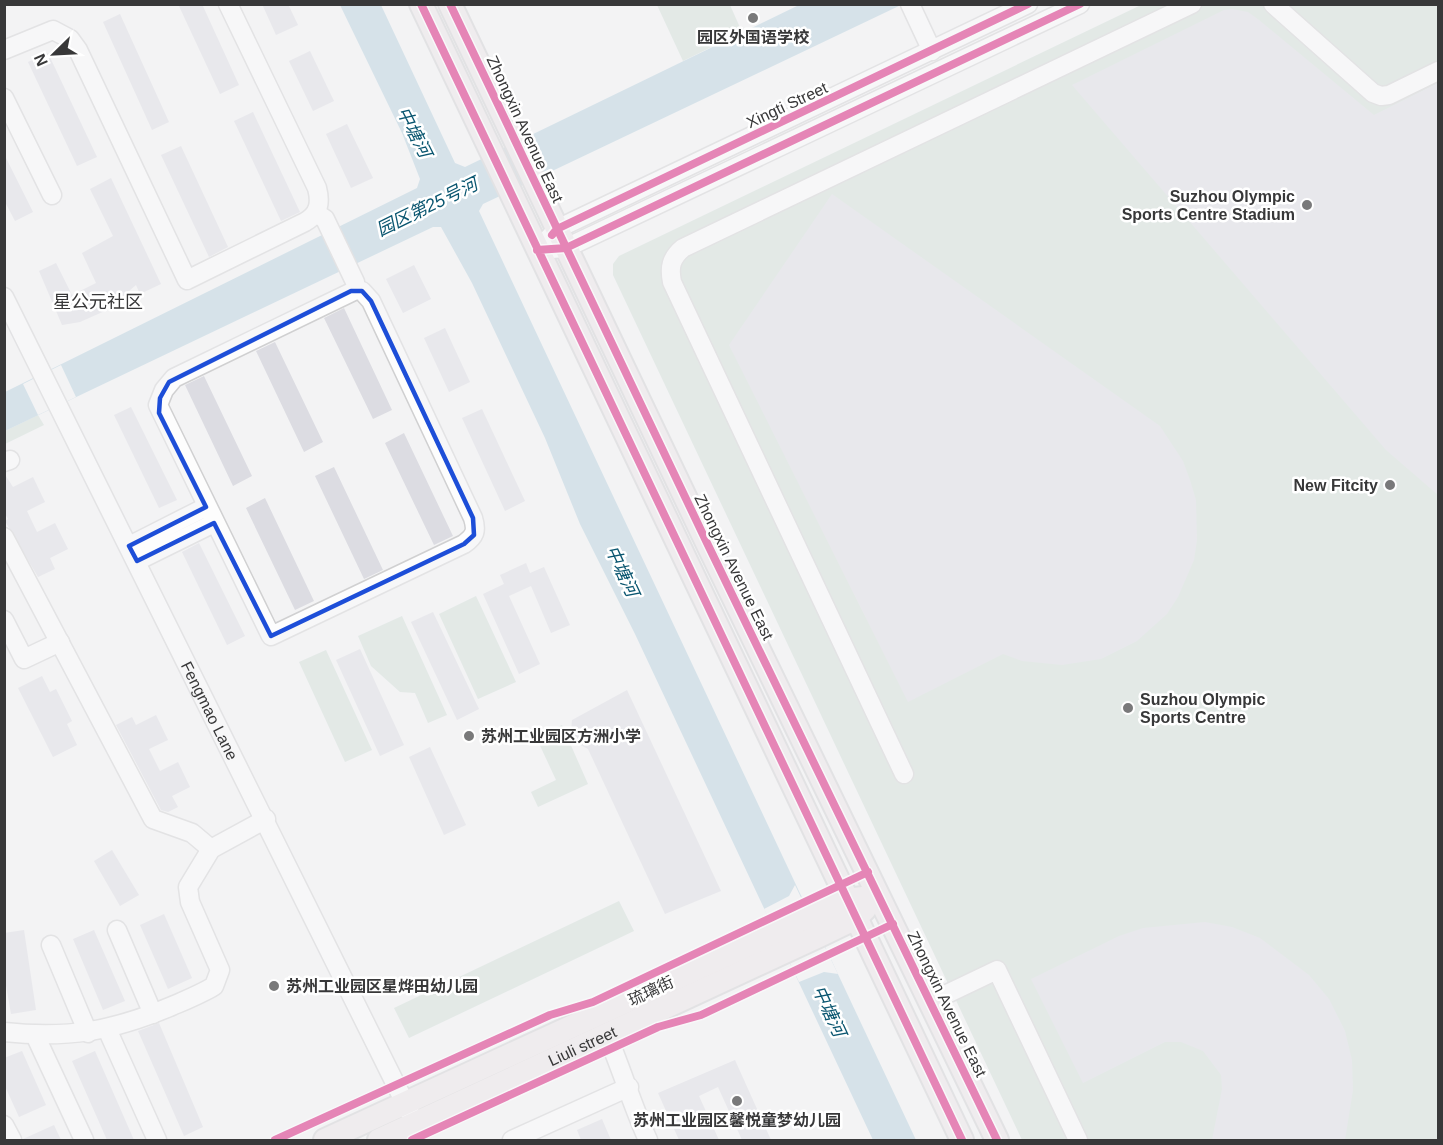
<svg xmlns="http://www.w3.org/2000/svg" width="1443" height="1145" font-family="Arial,'Noto Sans SC',sans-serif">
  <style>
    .green { fill: #d0ded6 }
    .water { fill: #b3cfdc }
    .pier { fill: #f3f3f4 }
    .building { fill: #dcdce2 }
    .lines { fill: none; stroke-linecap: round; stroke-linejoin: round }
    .minor-casing { stroke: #d0d0d1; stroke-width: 21 }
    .major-casing { stroke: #cfcfd0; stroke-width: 26 }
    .minor { stroke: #fdfdfd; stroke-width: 18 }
    .major { stroke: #ebe4e6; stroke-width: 22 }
    .cycleway-casing { stroke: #fff; stroke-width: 11 }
    .cycleway { stroke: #d6006c; stroke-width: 8 }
    .marked { fill: none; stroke: #1d4ed8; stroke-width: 4.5; stroke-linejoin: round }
    .poi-dot { fill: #79797a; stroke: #fff; stroke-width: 2 }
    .labels { text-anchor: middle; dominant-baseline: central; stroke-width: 5; stroke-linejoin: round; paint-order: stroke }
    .poi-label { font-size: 16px; font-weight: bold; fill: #383839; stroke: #fff; text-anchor: start }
    .street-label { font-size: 16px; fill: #383839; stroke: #fff }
    .water-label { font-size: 18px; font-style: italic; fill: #0a5670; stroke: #fff }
    .neighbourhood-label { font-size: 18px; fill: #383839; stroke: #fff }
  </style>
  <rect width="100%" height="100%" fill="#f3f3f4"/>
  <path class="green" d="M 657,5 L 730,5 L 742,32 L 683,61 Z
    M 1141,5 L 1438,5 L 1438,1140 L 1022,1140 L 613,275 L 613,264 L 619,256 Z
    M 38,415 L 44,425 L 5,444 L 5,431 Z
    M 476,596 L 516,682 L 478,699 L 439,614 Z
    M 402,616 L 447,715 L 428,723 L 415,693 L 400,692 L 371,666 L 358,636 Z
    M 326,650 L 372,750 L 345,762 L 299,662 Z
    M 562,725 L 588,784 L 538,807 L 531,792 L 556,780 L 536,737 Z
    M 619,901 L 634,931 L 409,1038 L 394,1008 Z"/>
  <path class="water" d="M 340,5 L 381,5 L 455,163 L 465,167 L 799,5 L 901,5 L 483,204 L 479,211 L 916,1140 L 873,1140 L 635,634 L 580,524 L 545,438 L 472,283 L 441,227 L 433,227 L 5,431 L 5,392 L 417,188 L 420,179 L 402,133 Z"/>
  <path class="pier" d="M 61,365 L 76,397 L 38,415 L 23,384 Z
    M 795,885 L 838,974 L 824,972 L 799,982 L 764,909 L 789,896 Z"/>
  <path class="building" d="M 178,4 L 202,4 L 239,85 L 220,94 Z
    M 262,4 L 288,4 L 298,25 L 276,35 Z
    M 1232,9 L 1248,12 L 1259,20 L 1374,115 L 1438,83 L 1438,294 L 1436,313 L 1438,495 L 1386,450 L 1072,85 L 1224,10 Z
    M 120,14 L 169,122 L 152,130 L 103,22 Z
    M 310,51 L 334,101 L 313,111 L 289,61 Z
    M 48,53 L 97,157 L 77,166 L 28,62 Z
    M 253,112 L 300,212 L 281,221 L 234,121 Z
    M 347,124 L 373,178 L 351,188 L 326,134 Z
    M 181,146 L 228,247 L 209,257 L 161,155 Z
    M 4,154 L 33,212 L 15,221 L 4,200 Z
    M 111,178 L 161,284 L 140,294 L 136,285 L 107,310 L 80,322 L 62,325 L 39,271 L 56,263 L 72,295 L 96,283 L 82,253 L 113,236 L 90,189 Z
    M 832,194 L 1160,426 L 1183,461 L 1190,480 L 1196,500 L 1197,540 L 1194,560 L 1178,597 L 1167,614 L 1137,641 L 1101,659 L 1062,665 L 1022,661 L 1003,654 L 908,702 L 729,345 Z
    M 414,265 L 431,299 L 403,313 L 386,279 Z
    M 344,308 L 392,410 L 373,419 L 324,318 Z
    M 445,328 L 470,382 L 449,392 L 424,338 Z
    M 275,342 L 323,442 L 304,452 L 256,351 Z
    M 204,376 L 252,476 L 233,486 L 185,385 Z
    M 131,407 L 177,500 L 159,508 L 114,415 Z
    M 482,409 L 525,501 L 505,511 L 462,418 Z
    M 404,433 L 453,536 L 434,545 L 385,443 Z
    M 334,467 L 383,570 L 364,579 L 315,476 Z
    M 4,473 L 13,487 L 33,477 L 45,502 L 27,511 L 37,532 L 55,523 L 68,549 L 50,558 L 55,569 L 38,577 L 5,521 L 8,519 L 4,512 Z
    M 265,498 L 314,601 L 295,610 L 246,508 Z
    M 199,543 L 245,636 L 227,645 L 182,552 Z
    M 526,563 L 530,573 L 544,567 L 570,625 L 551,633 L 531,586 L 509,596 L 540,664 L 519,674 L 483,594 L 504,584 L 500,575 Z
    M 433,612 L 479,709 L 457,720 L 411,622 Z
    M 360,649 L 404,745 L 380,756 L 336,660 Z
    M 42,676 L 50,692 L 56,689 L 72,721 L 67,724 L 77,745 L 53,757 L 18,688 Z
    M 627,690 L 721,891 L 665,914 L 588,749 L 575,742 L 571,732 L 572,720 Z
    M 156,715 L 168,740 L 149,749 L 160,771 L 178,762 L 190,787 L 172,796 L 178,807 L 168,812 L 161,810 L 116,725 L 132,717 L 136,725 Z
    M 430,747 L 466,825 L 444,835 L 409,757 Z
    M 112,850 L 139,895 L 120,906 L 94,861 Z
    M 164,914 L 192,978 L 168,989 L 140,925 Z
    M 1205,922 L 1232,927 L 1260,938 L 1309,975 L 1329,999 L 1345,1031 L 1352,1060 L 1353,1090 L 1345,1140 L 1212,1140 L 1222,1089 L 1221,1075 L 1203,1051 L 1181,1042 L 1165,1042 L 1083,1083 L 1031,979 L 1119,936 L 1143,928 Z
    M 24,930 L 36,1010 L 11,1014 L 4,974 L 4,933 Z
    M 94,930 L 125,1001 L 103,1010 L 73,939 Z
    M 159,1023 L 203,1127 L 184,1136 L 138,1031 Z
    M 22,1051 L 46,1105 L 19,1117 L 4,1084 L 4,1058 Z
    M 95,1051 L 134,1140 L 107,1140 L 72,1061 Z
    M 735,1060 L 771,1140 L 742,1140 L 718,1087 L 699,1096 L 719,1140 L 679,1140 L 658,1093 Z
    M 602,1119 L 611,1140 L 581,1140 L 577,1130 Z
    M 54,1125 L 61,1140 L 23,1140 L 23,1139 Z"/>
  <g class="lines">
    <defs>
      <g id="minor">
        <path d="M 910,4 L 932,51"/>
        <path d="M 1273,4 L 1373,93 L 1381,96 L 1389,95 L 1438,71"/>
        <path d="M 4,50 L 53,30 L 70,39 L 78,50 L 187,280 L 305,222 C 319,214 321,203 317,188 L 228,4"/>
        <path d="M 4,98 L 52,195"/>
        <path d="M 316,213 L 325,219 L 355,282 L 356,290"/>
        <path d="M 549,238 L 557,229 L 1028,4"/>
        <path d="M 537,250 L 566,248 L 1080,4"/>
        <path d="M 356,290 L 362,291 L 371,301 L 473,518 C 477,531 475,536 464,544 L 271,636 L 158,405 L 164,390 L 174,378 Z"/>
        <path id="s1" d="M 4,297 L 411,1115"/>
        <path d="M 4,462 L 10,460"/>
        <path d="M 4,537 L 153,819 L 192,833 L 211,849"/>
        <path d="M 129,546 L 206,507"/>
        <path d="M 137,561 L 214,523"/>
        <path d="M 4,620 L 24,659 L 60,642"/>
        <path d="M 904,774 L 672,282 C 669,267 671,258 683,248 L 1192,4"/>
        <path d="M 117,930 L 153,1014"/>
        <path d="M 51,945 L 88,1033"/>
        <path d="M 930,1002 L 997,970 L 1078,1140"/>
        <path d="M 107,1029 L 157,1140"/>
        <path d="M 4,1032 C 68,1039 113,1031 172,1006 C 186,1000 201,994 214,986 L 220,970 L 190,902 L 188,887 L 211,849 L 266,819"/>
        <path d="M 35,1035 L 84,1140"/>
        <path d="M 607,1035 C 622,1070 632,1105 648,1140"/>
        <path d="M 4,1125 L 12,1140"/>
        <path d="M 512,1140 L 629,1087"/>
      </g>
      <g id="major">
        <path d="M 421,4 L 962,1140"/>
        <path d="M 450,4 L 708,545 L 997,1140"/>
        <path d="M 325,1140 L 847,900 L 863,898"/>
        <path id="s2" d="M 379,1140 L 819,936 L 856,918 L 865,909"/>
      </g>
    </defs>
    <use href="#minor" class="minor-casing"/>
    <use href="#major" class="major-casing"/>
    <use href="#minor" class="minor"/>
    <use href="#major" class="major"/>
    <defs>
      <path id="cycleway" d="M 421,4 L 962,1140
        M 450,4 L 708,545 L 997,1140
        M 552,235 L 557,229 L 1028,4
        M 537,250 L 566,248 L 1080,4
        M 275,1140 L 550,1015 L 593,1002 L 868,872
        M 412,1140 L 658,1027 L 701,1015 L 893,924"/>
    </defs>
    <use href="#cycleway" class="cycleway-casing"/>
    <use href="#cycleway" class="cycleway"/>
  </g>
  <path d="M0 0H1443V1145H0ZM 351,291 L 362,291 L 371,301 L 473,518 L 474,535 L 464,544 L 271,636 L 214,523 L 137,561 L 129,546 L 206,507 L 159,413 L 160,398 L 169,382 Z" fill="#f3f3f4" fill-opacity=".55" fill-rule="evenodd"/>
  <path class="marked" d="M 351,291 L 362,291 L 371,301 L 473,518 L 474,535 L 464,544 L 271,636 L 214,523 L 137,561 L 129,546 L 206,507 L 159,413 L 160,398 L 169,382 Z"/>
  <g class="poi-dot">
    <circle cx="753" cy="18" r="6"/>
    <circle cx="1307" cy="205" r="6"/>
    <circle cx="1390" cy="485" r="6"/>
    <circle cx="1128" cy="708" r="6"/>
    <circle cx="469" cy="736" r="6"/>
    <circle cx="274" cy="986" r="6"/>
    <circle cx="737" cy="1101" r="6"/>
  </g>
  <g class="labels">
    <g class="poi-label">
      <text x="753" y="37" text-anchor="middle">园区外国语学校</text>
      <text x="1295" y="196" text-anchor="end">Suzhou Olympic<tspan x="1295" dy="18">Sports Centre Stadium</tspan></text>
      <text x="1378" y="485" text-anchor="end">New Fitcity</text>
      <text x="1140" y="699">Suzhou Olympic<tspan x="1140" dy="18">Sports Centre</tspan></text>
      <text x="481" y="736">苏州工业园区方洲小学</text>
      <text x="286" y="986">苏州工业园区星烨田幼儿园</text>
      <text x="737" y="1120" text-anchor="middle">苏州工业园区馨悦童梦幼儿园</text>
    </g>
    <g class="street-label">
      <text transform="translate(787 105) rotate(-25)">Xingti Street</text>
      <text transform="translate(525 129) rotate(65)">Zhongxin Avenue East</text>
      <text transform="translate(734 567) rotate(64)">Zhongxin Avenue East</text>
      <text stroke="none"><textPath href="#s1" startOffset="462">Fengmao Lane</textPath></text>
      <text transform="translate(651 991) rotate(-25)">琉璃街</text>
      <text transform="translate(947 1004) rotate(64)">Zhongxin Avenue East</text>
      <text stroke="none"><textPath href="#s2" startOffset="224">Liuli street</textPath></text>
    </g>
    <g class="water-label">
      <text transform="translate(414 132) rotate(63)">中塘河</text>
      <text transform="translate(427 207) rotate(-26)">园区第25号河</text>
      <text transform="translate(622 571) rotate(65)">中塘河</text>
      <text transform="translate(829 1011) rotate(65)">中塘河</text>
    </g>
    <g class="neighbourhood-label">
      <text x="98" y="302">星公元社区</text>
    </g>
  </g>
  <rect width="1443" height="1145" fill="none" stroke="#383839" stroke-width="12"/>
  <g transform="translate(54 54) rotate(246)" stroke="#ffffff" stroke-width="4.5" paint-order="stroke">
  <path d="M0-4.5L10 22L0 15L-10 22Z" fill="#383839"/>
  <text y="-9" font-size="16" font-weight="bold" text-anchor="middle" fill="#383839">N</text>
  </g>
</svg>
